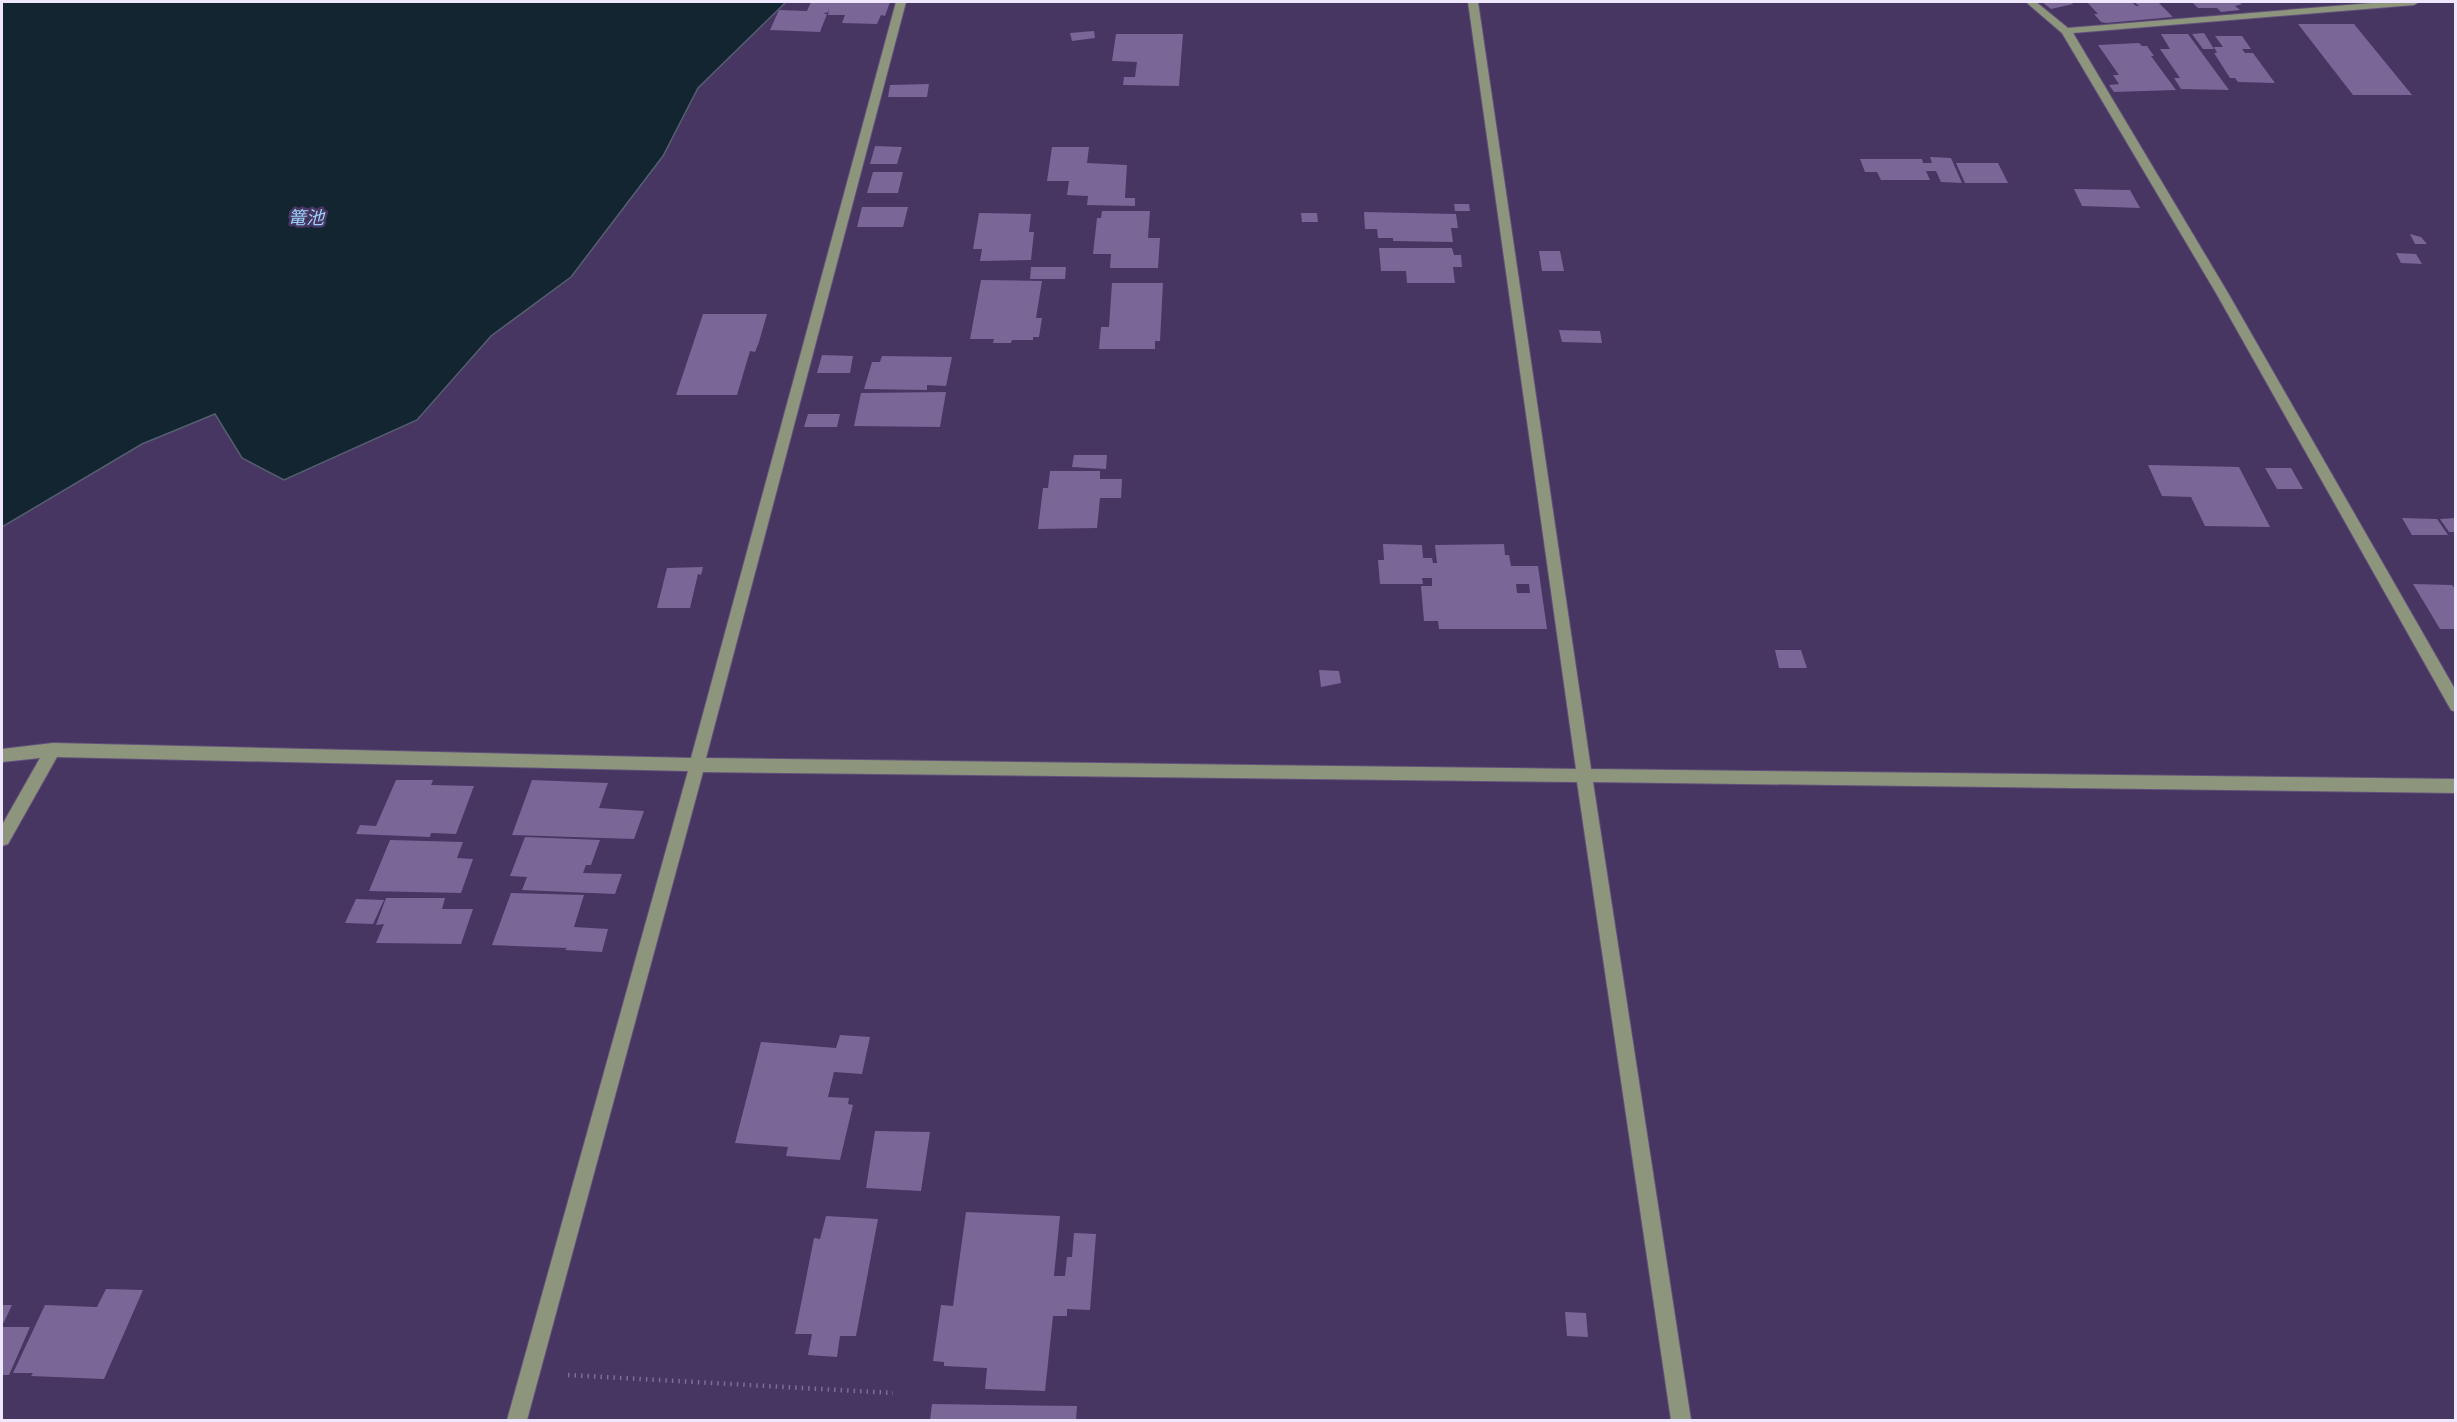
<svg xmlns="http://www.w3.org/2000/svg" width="2457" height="1422" font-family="'Nunito Sans','Noto Sans JP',sans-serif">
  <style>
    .water { fill: #142532; stroke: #555f6f; stroke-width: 1.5 }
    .building { fill: #7a6798; fill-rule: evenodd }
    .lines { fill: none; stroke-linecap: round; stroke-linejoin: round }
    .minor-casing { stroke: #62517b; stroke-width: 2 }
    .path { stroke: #7e6f95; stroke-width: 4.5; stroke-dasharray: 1.5 5; stroke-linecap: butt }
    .minor { fill: #8e957d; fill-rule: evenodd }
    .labels { text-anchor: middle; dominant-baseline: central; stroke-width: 5; stroke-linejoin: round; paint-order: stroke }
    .far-water-label { font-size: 18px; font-style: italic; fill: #9ad0f8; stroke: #473562 }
  </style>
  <rect width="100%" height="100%" fill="#473562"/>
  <path class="water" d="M 2,2 L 786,2 L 698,88 L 663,156 L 571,277 L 491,336 L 417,420 L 284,480 L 242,458 L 215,414 L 142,444 L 2,527 Z"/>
  <path class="building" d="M 811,2 L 890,2 L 885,16 L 881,15 L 877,24 L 842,23 L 845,15 L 828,15 L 829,8 L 828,12 L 823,14 L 827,14 L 820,32 L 770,30 L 779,10 L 807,11 Z
    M 2042,2 L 2071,2 L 2073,4 L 2051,9 Z
    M 2087,2 L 2132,2 L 2136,6 L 2139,6 L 2134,2 L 2158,2 L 2173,17 L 2106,23 L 2101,22 L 2094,14 L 2098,14 Z
    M 2192,2 L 2239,2 L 2242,4 L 2235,6 L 2240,10 L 2221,12 L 2217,8 L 2198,8 Z
    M 2298,24 L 2354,24 L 2412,95 L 2353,95 Z
    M 1094,31 L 1095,38 L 1072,41 L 1070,33 Z
    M 2204,33 L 2214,49 L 2203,49 L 2192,34 Z
    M 1116,34 L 1183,34 L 1179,86 L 1123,85 L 1124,77 L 1135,77 L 1137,62 L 1112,61 Z
    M 2161,34 L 2188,34 L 2229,90 L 2181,89 L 2174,78 L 2180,78 L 2160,49 L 2170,49 Z
    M 2215,36 L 2242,36 L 2251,49 L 2242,49 L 2245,53 L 2253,53 L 2275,83 L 2238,82 L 2235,78 L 2230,78 L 2214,53 L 2217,53 L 2214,47 L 2223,47 Z
    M 2139,43 L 2142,46 L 2147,46 L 2154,56 L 2151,56 L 2176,90 L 2114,92 L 2109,85 L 2119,84 L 2113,75 L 2119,75 L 2098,45 Z
    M 929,84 L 927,97 L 888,97 L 890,85 Z
    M 875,146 L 902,147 L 897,164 L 870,164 Z
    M 1052,147 L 1089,147 L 1087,163 L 1127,165 L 1125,198 L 1135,198 L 1135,206 L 1087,205 L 1088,196 L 1067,195 L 1069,181 L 1047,181 Z
    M 1930,157 L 1951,158 L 1962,183 L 1941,182 L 1936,171 L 1926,171 L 1930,180 L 1881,180 L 1877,172 L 1865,172 L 1860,159 L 1922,159 L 1923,163 L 1932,163 Z
    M 1956,163 L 1998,163 L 2008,183 L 1965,183 Z
    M 873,172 L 903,172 L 898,193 L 867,193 Z
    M 2074,189 L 2130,190 L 2140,208 L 2082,206 Z
    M 1454,204 L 1469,204 L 1470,211 L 1455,211 Z
    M 862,207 L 908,207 L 903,227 L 857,227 Z
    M 1102,211 L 1150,211 L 1148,238 L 1160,238 L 1158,268 L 1110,268 L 1111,254 L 1093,254 L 1097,218 L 1101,218 Z
    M 1364,212 L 1456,214 L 1458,228 L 1451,228 L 1453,242 L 1393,241 L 1393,238 L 1378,238 L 1377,229 L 1365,229 Z
    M 979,213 L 1031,214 L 1029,232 L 1034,232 L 1031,260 L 980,261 L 982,249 L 973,249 Z
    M 1301,213 L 1317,213 L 1318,222 L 1302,222 Z
    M 2410,234 L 2421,237 L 2427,244 L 2415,244 Z
    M 1379,248 L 1452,248 L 1454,255 L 1461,255 L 1462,267 L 1453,267 L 1455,283 L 1407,283 L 1406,271 L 1381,271 Z
    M 1539,251 L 1560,251 L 1564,271 L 1542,271 Z
    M 2396,253 L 2416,254 L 2422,264 L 2401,263 Z
    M 1031,267 L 1066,267 L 1065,279 L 1030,279 Z
    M 981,280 L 1042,281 L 1036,318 L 1042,318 L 1039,337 L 1033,337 L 1033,340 L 1012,340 L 1011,343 L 993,343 L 994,339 L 970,339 Z
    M 1112,283 L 1163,283 L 1160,341 L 1155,341 L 1155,349 L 1099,349 L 1101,327 L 1109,327 Z
    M 703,314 L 767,314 L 759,342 L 755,352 L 750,351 L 737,395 L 676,395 Z
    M 1559,330 L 1600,331 L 1602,343 L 1562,342 Z
    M 822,355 L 853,356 L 850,373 L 817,373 Z
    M 882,356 L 952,357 L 946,386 L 927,385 L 927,390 L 864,389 L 872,362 L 880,362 Z
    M 946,392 L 940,427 L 854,426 L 861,393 Z
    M 808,414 L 840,414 L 837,427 L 804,427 Z
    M 1074,455 L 1107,455 L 1106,469 L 1072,467 Z
    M 2148,465 L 2239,467 L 2270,527 L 2205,526 L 2191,497 L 2162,496 Z
    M 2265,468 L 2291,468 L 2303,489 L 2277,489 Z
    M 1050,471 L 1100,471 L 1100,479 L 1122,479 L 1121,498 L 1100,498 L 1097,528 L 1038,529 L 1043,488 L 1048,488 Z
    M 2402,518 L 2437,519 L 2448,535 L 2412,535 Z
    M 2456,518 L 2456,532 L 2449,532 L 2440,519 Z
    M 1383,544 L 1422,545 L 1423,558 L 1432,558 L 1433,563 L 1437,563 L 1435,545 L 1504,544 L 1505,555 L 1509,555 L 1511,566 L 1538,566 L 1547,629 L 1439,629 L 1438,621 L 1424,621 L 1421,586 L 1432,586 L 1432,578 L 1422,578 L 1423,584 L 1380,584 L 1378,560 L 1384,560 ZM 1516,584 L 1529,584 L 1530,593 L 1517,593 Z
    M 703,567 L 701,575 L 698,574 L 690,608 L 657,608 L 667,568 Z
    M 2413,584 L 2452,585 L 2456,590 L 2456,629 L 2440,629 Z
    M 1775,650 L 1801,650 L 1807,668 L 1779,668 Z
    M 1319,670 L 1339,671 L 1341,683 L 1321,687 Z
    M 396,780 L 433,780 L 431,785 L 474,786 L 456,834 L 431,833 L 430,837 L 356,834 L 360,825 L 376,826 Z
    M 532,780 L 608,783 L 599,808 L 644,811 L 634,839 L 512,835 Z
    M 525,837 L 600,840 L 591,865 L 586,865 L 583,873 L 622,874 L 615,894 L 522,890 L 527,877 L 510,876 Z
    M 390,840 L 463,842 L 457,858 L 473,859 L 461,893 L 369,891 Z
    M 511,893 L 584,895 L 574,927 L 608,929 L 602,952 L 565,950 L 567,948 L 492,945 Z
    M 386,898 L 445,898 L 442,909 L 473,909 L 461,944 L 376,943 L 384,924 L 376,925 Z
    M 356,899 L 384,900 L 373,924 L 345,923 Z
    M 840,1035 L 870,1037 L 862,1074 L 834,1072 L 828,1097 L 849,1098 L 848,1104 L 853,1105 L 840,1160 L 786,1156 L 788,1147 L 735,1143 L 761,1042 L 836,1048 Z
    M 875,1131 L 930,1132 L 921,1191 L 866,1188 Z
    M 966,1212 L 1060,1216 L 1054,1276 L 1065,1276 L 1067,1257 L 1072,1257 L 1074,1233 L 1096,1234 L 1090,1310 L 1067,1309 L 1067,1316 L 1053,1316 L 1045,1391 L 985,1389 L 987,1368 L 944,1366 L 944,1362 L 933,1361 L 941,1305 L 953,1306 Z
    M 826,1216 L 878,1219 L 856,1336 L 840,1336 L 837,1357 L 808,1355 L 812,1334 L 795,1334 L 814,1238 L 820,1239 Z
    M 106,1289 L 143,1290 L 104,1379 L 31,1376 L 33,1373 L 13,1373 L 45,1305 L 97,1307 Z
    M 2,1305 L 12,1305 L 2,1326 Z
    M 1565,1312 L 1586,1313 L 1588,1337 L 1567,1336 Z
    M 2,1327 L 30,1327 L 9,1375 L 2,1375 Z
    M 932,1404 L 1077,1406 L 1076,1420 L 930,1420 Z"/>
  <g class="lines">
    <defs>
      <path id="minor" d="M 896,2 L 906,2 L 706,758 L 1576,769 L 1468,2 L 1478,2 L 1591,769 L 2456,779 L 2456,793 L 1593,782 L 1691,1420 L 1671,1420 L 1577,782 L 703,772 L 527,1420 L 507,1420 L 688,771 L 57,757 L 8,844 L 2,846 L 2,825 L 40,758 L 2,762 L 2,749 L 53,743 L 691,758 Z
        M 2026,2 L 2036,2 L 2068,28 L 2384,2 L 2419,2 L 2414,5 L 2073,33 L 2228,293 L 2456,691 L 2456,712 L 2451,710 L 2216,293 L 2062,33 Z"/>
    </defs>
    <use href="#minor" class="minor-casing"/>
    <path class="path" d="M 568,1375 L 893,1393"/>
    <use href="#minor" class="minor"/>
  </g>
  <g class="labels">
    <g class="far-water-label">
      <text x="306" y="218">篭池</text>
    </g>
  </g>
  <rect width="2457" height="1422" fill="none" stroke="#eee7fd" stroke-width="6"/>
</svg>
